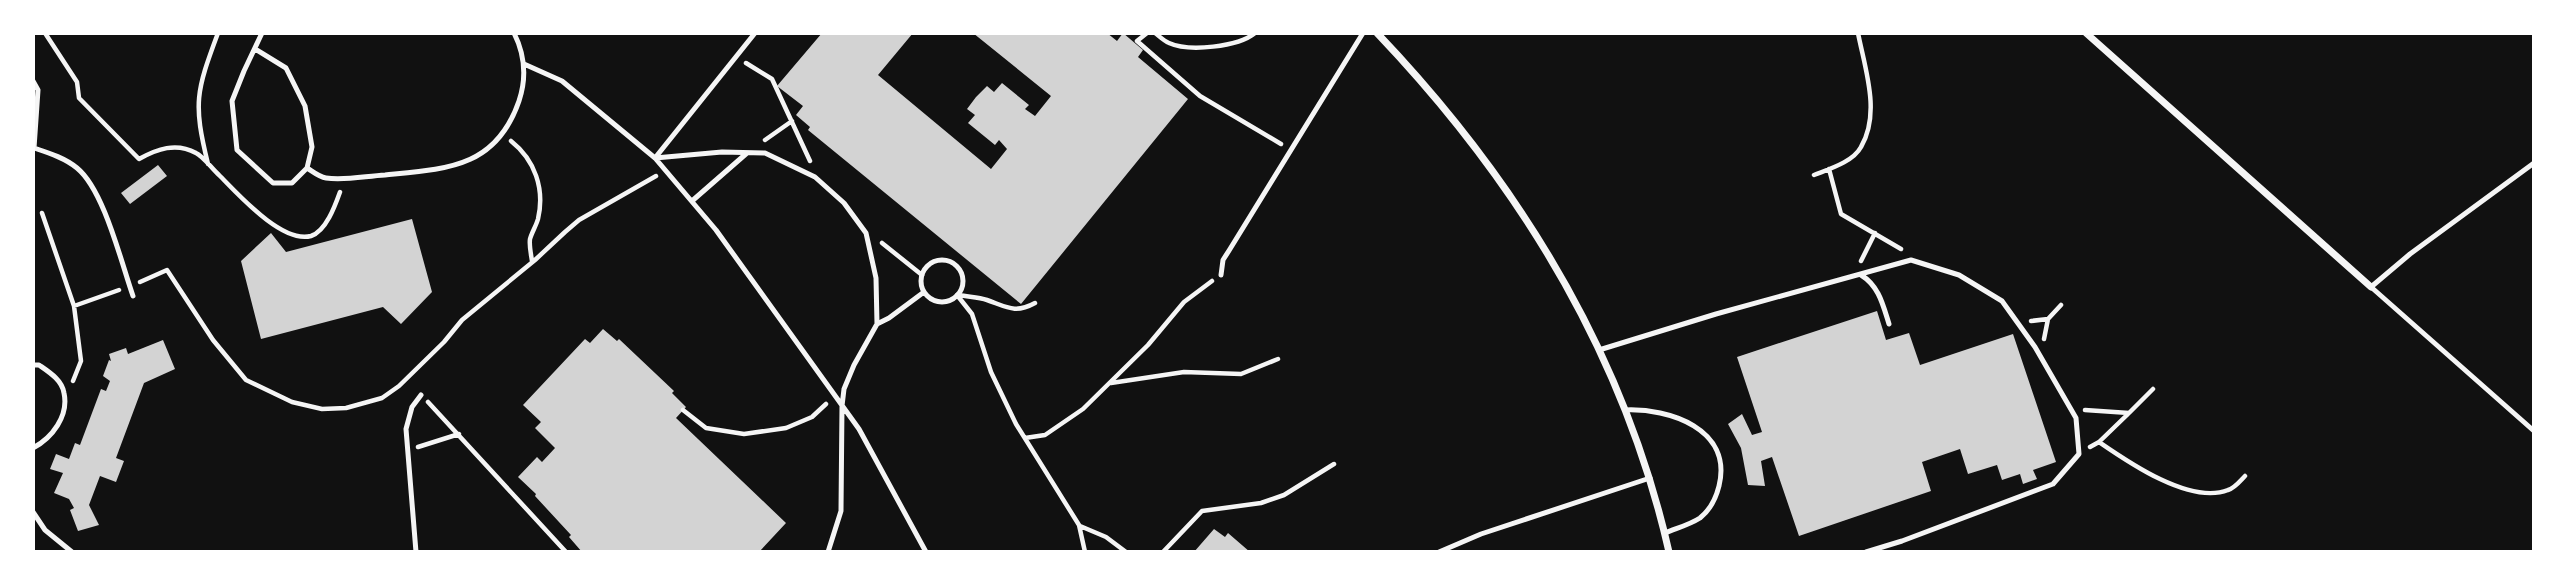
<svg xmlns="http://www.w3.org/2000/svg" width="2567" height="585" font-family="Inter,sans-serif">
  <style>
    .building { fill: #d3d3d3 }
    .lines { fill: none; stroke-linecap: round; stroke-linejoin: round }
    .path { stroke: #f5f5f5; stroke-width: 4.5 }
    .service { stroke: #f5f5f5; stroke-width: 5 }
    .minor { stroke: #f5f5f5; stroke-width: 7 }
  </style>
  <rect width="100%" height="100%" fill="#111"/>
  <path class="building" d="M 822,33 L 913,33 L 878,75 L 991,169 L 1007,149 L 999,140 L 995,145 L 968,123 L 975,115 L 967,109 L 976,97 L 987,86 L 994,92 L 1002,83 L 1029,105 L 1025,109 L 1035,116 L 1051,96 L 973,33 L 1107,33 L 1117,41 L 1123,33 L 1143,50 L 1138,57 L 1188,99 L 1021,304 L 808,130 L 810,127 L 796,115 L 803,106 L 777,86 Z
    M 158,165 L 167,176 L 130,204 L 121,193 Z
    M 412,219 L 432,292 L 401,324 L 383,307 L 261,339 L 241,261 L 271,233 L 286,252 Z
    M 1877,311 L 1886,340 L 1909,333 L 1920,365 L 2013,334 L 2056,462 L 2033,470 L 2037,479 L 2023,484 L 2020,474 L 2002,480 L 1997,465 L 1968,474 L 1960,449 L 1922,462 L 1931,491 L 1799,536 L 1772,457 L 1761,461 L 1765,486 L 1748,485 L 1741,448 L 1728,424 L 1742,414 L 1752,435 L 1762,432 L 1737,357 Z
    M 603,329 L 617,341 L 619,339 L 674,391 L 672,393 L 686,407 L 676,418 L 786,523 L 759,552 L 582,552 L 569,537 L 571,535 L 535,496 L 536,494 L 518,477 L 537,457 L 542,462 L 555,448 L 535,428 L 541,422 L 523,405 L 585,339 L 590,343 Z
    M 163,340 L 175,369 L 144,383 L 116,458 L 124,461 L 116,482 L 100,476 L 89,505 L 99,525 L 78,531 L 70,510 L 74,508 L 69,499 L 54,493 L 63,473 L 50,469 L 56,454 L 69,459 L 75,443 L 80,445 L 101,389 L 106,391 L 110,381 L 103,376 L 109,360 L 111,361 L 109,354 L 126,348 L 128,354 Z
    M 1214,529 L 1225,537 L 1228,533 L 1250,552 L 1194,552 Z"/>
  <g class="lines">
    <path class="path" d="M 45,33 L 77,82 L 79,98 L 139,159 C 157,149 176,142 196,153 C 204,157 212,169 219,175 C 238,194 282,244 311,236 C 326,231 335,206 340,192
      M 1147,33 L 1137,41 L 1200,96 L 1281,144
      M 1155,33 C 1159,36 1164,41 1169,43 C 1189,52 1238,47 1255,33
      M 746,63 L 772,79 L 810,161
      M 765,140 L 792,121
      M 511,141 C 535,160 545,189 538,219 C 536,226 532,232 530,239 C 529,246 531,254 532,261
      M 208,164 C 193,103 196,92 218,33
      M 1829,169 L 1841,214 L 1901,249
      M 1814,175 C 1829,169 1853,162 1861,147 C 1881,113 1865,69 1858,33
      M 42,213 L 74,306 L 119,290
      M 882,243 L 922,275
      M 1861,261 L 1875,233
      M 140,282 L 167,270 L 213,340 L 246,380 L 292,402 L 322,409 L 346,408 L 382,398 L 399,386 L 444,342 L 462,320 L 535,260 L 565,232 L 579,220 L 656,176
      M 957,295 L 972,314 L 991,372 L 1016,424 L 1079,525 L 1085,552
      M 959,295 C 968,297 978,297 987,300 C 1007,307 1015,314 1035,303
      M 2031,321 L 2048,319
      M 2044,339 L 2048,319 L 2061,305
      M 73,381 L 81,361 L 74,306
      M 1111,383 L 1184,372 L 1241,374 L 1278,359
      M 428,402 L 566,552
      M 683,410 L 706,428 L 744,434 L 786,428 L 812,417 L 826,404
      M 2085,410 L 2129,413 L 2153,389
      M 1025,438 L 1045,435 L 1083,409 L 1148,345 L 1184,302 L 1212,281
      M 2099,442 L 2128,414
      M 418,447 L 459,434
      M 2090,447 L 2099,442 C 2128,462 2190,505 2228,490 C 2235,488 2240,481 2245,476
      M 1080,526 L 1106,537 L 1126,552
      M 1163,552 L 1202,511 L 1261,503 L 1284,495 L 1334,464"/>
    <path class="service" d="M 255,49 L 286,68 L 305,106 L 312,147 L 307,168 L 292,183 L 273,183 L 237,150 L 232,101 L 244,71 L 262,33
      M 524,64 L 562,81 L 655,158 L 716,230 L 859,429 L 926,552
      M 33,81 L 38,90 L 34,148
      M 34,148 C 49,153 65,158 77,168 C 104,190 121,262 133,296
      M 655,158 L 722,152 L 765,153 L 815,177 L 844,203 L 866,233 L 876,278 L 877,324 L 854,365 L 844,389 L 842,406 L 841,511 L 828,552
      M 655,158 L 755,33
      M 2534,163 L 2410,254 L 2371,287 L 2534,431
      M 307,168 C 312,171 319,177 326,178 C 344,181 366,176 385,175 C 447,169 496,168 519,101 C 527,77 525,55 514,33
      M 692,201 L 747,153
      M921 281a21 21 0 1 1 42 0a21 21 0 1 1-42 0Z
      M 1221,275 L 1223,260 L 1230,249 L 1363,33
      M 1861,275 C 1879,286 1883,305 1889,324
      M 877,324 L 889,318 L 924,292
      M 1599,350 L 1716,314 L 1911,260 L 1959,275 L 2002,301 L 2035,347 L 2076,418 L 2079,454 L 2053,484 L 1902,541 L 1866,552
      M 33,365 L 39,365 C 49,372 62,380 64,393 C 69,416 52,438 33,448
      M 1625,410 C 1669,408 1733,429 1719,486 C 1716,498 1710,510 1700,518 C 1689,525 1677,528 1665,533
      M 33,512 L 45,530 L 72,552
      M 416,552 L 406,429 L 412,407 L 421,395
      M 1439,552 L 1481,534 L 1650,478"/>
    <path class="minor" d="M 1377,33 C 1517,180 1624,353 1669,552
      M 2086,33 L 2371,287"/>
  </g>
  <rect width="2567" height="585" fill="none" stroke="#ffffff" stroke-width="70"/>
</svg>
